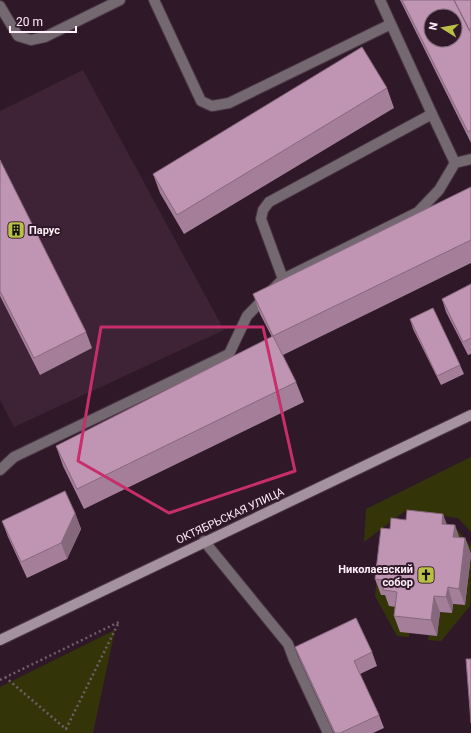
<svg xmlns="http://www.w3.org/2000/svg" width="471" height="733" font-family="Roboto,sans-serif">
  <style>
    .built { fill: #3e2236 }
    .green { fill: #333509 }
    .lines { fill: none; stroke-linecap: round; stroke-linejoin: round }
    .lane-casing { stroke: #4c3746; stroke-width: 12 }
    .secondary-casing { stroke: #4c3746; stroke-width: 12 }
    .path { stroke: #715d6b; stroke-width: 2.5; stroke-dasharray: 2 3; stroke-linecap: butt }
    .lane { stroke: #756971; stroke-width: 10 }
    .secondary { stroke: #a5929f; stroke-width: 10 }
    .wall { fill: #a57f9a }
    .shaded-wall { fill: #86687d }
    .building { fill: #c094b3; stroke: #86687d; fill-rule: evenodd }
    .marked { fill: none; stroke: #c82e6b; stroke-width: 3; stroke-linejoin: round }
    .labels { text-anchor: middle; dominant-baseline: central; stroke-width: 4; stroke-linejoin: round; paint-order: stroke }
    .poi-label { font-size: 11px; font-weight: bold; fill: #ffeff9; stroke: #2f1929; text-anchor: start }
    .street-label { font-size: 11px; fill: #ffeff9; stroke: #2f1929 }
  </style>
  <rect width="100%" height="100%" fill="#2f1929"/>
  <path class="built" d="M 83,70 L 224,330 L 14,427 L 0,400 L 0,111 Z"/>
  <path class="green" d="M 471,457 L 471,532 L 458,518 L 405,511 L 364,542 L 366,509 Z
    M 454,526 L 471,546 L 471,554 L 390,596 L 403,608 L 409,633 L 409,637 L 397,636 L 375,596 L 381,541 Z
    M 471,556 L 470,606 L 441,641 L 428,640 L 429,635 L 436,636 L 440,612 L 452,613 L 453,604 L 465,605 Z
    M 115,630 L 93,733 L 0,733 L 0,687 Z"/>
  <g class="lines">
    <defs>
      <path id="lane" d="M 154,0 L 201,101 L 212,106 L 229,103 L 391,24
        M 380,0 L 432,114
        M 0,6 L 18,36 L 31,40 L 45,37 L 120,0
        M 283,279 L 418,212 L 439,190 L 455,163
        M 0,470 L 14,457 L 229,354 L 247,316 L 283,279 L 261,219 L 263,210 L 269,202 L 432,114 L 455,163 L 471,159
        M 204,541 L 288,644 L 294,660 L 328,733"/>
      <path id="secondary" d="M 0,640 L 471,415"/>
    </defs>
    <use href="#lane" class="lane-casing"/>
    <use href="#secondary" class="secondary-casing"/>
    <path class="path" d="M 5,677 L 66,729 L 119,622
      M 0,680 L 119,622"/>
    <use href="#lane" class="lane"/>
    <use href="#secondary" class="secondary"/>
  </g>
  <path class="wall" d="M 400,0 L 471,0 L 471,143 Z
    M 387,88 L 394,108 L 184,234 L 160,193 L 153,174 Z
    M 0,160 L 86,332 L 92,348 L 40,375 L 0,296 Z
    M 471,187 L 471,263 L 283,355 L 296,382 L 304,402 L 84,509 L 63,466 L 56,446 L 272,337 L 260,314 L 253,294 Z
    M 471,284 L 471,354 L 468,355 L 446,312 L 442,299 Z
    M 410,319 L 460,365 L 464,374 L 441,385 L 413,329 Z
    M 75,513 L 81,529 L 67,559 L 27,578 L 8,537 L 2,521 Z
    M 447,524 L 459,537 L 465,538 L 471,554 L 465,605 L 453,604 L 452,613 L 440,612 L 437,636 L 400,632 L 394,616 L 396,607 L 389,606 L 385,595 L 381,595 L 375,579 L 390,529 Z
    M 295,647 L 372,652 L 377,666 L 360,674 L 379,715 L 384,728 L 373,733 L 334,733 L 300,660 Z"/>
  <path class="shaded-wall" d="M 75,513 L 81,529 L 67,559 L 61,543 Z
    M 443,514 L 449,530 L 442,524 Z
    M 455,525 L 461,542 L 453,537 Z
    M 465,538 L 471,554 L 471,556 L 465,605 L 459,589 Z
    M 448,587 L 453,604 L 452,613 L 446,597 Z
    M 434,596 L 440,612 L 437,636 L 431,620 Z"/>
  <path class="building" d="M 402,0 L 454,0 L 471,33 L 471,130 L 468,132 ZM 431,16 L 455,16 L 455,40 L 431,40 Z
    M 454,0 L 471,0 L 471,29 L 469,30 Z
    M 362,47 L 387,88 L 177,215 L 153,174 Z
    M 0,160 L 86,332 L 34,358 L 0,291 Z
    M 471,187 L 471,240 L 273,336 L 253,294 Z
    M 471,284 L 471,338 L 463,342 L 442,299 Z
    M 433,308 L 460,365 L 437,376 L 410,319 Z
    M 273,336 L 296,382 L 77,489 L 56,446 Z
    M 65,491 L 75,513 L 61,543 L 21,562 L 2,521 Z
    M 407,510 L 443,514 L 442,524 L 455,525 L 453,537 L 465,538 L 459,589 L 448,587 L 446,597 L 434,596 L 431,620 L 394,616 L 397,592 L 383,590 L 384,580 L 375,579 L 381,528 L 390,529 L 391,518 L 406,520 Z
    M 356,618 L 372,652 L 354,661 L 379,715 L 340,733 L 335,733 L 295,647 Z
    M 466,659 L 471,659 L 471,723 Z"/>
  <path class="marked" d="M 101,327 L 263,327 L 295,471 L 169,513 L 78,461 Z"/>
  <defs>
    <symbol id="building-square" viewBox="-11 -11 22 22"><rect x="-9" y="-9" width="18" height="18" rx="4" fill="#bac045" stroke="#2f1929"/><path d="M-4-6H4V6H1V3H-1V6H-4ZM-2.5-4.3h1.7v1.8h-1.7ZM.8-4.3h1.7v1.8H.8ZM-2.5-1h1.7V.8h-1.7ZM.8-1h1.7V.8H.8Z" fill="#111"/></symbol>
    <symbol id="church-square" viewBox="-11 -11 22 22"><rect x="-9" y="-9" width="18" height="18" rx="4" fill="#bac045" stroke="#2f1929"/><path d="M-1.2-6h2.4v3.5h3.3v2.4h-3.3V6h-2.4V-.1h-3.3v-2.4h3.3Z" fill="#111"/></symbol>
  </defs>
  <g fill-rule="evenodd">
    <use href="#building-square" x="6" y="220" width="20" height="20"/>
    <use href="#church-square" x="416" y="565" width="20" height="20"/>
  </g>
  <g class="labels">
    <g class="poi-label">
      <text x="29" y="230">Парус</text>
      <text x="413" y="569" text-anchor="end">Николаевский<tspan x="413" dy="13">собор</tspan></text>
    </g>
    <g class="street-label">
      <text transform="translate(230 516) rotate(-25)">ОКТЯБРЬСКАЯ УЛИЦА</text>
    </g>
  </g>
  <g transform="translate(443 28) rotate(281)"><circle r="19" fill="#2f1929" stroke="#826f7c"/>
  <path d="M0-3L7 15L0 10L-7 15Z" fill="#bac045"/>
  <text y="-6" font-size="11" font-weight="bold" text-anchor="middle" fill="#ffeff9">N</text>
  </g>
  <path d="M10 26v6h66v-6" fill="none" stroke="#ffeff9" stroke-width="2"/>
  <text x="16" y="26" font-size="12" fill="#ffeff9" stroke="#2f1929" stroke-width="3" paint-order="stroke">20 m</text>
</svg>
